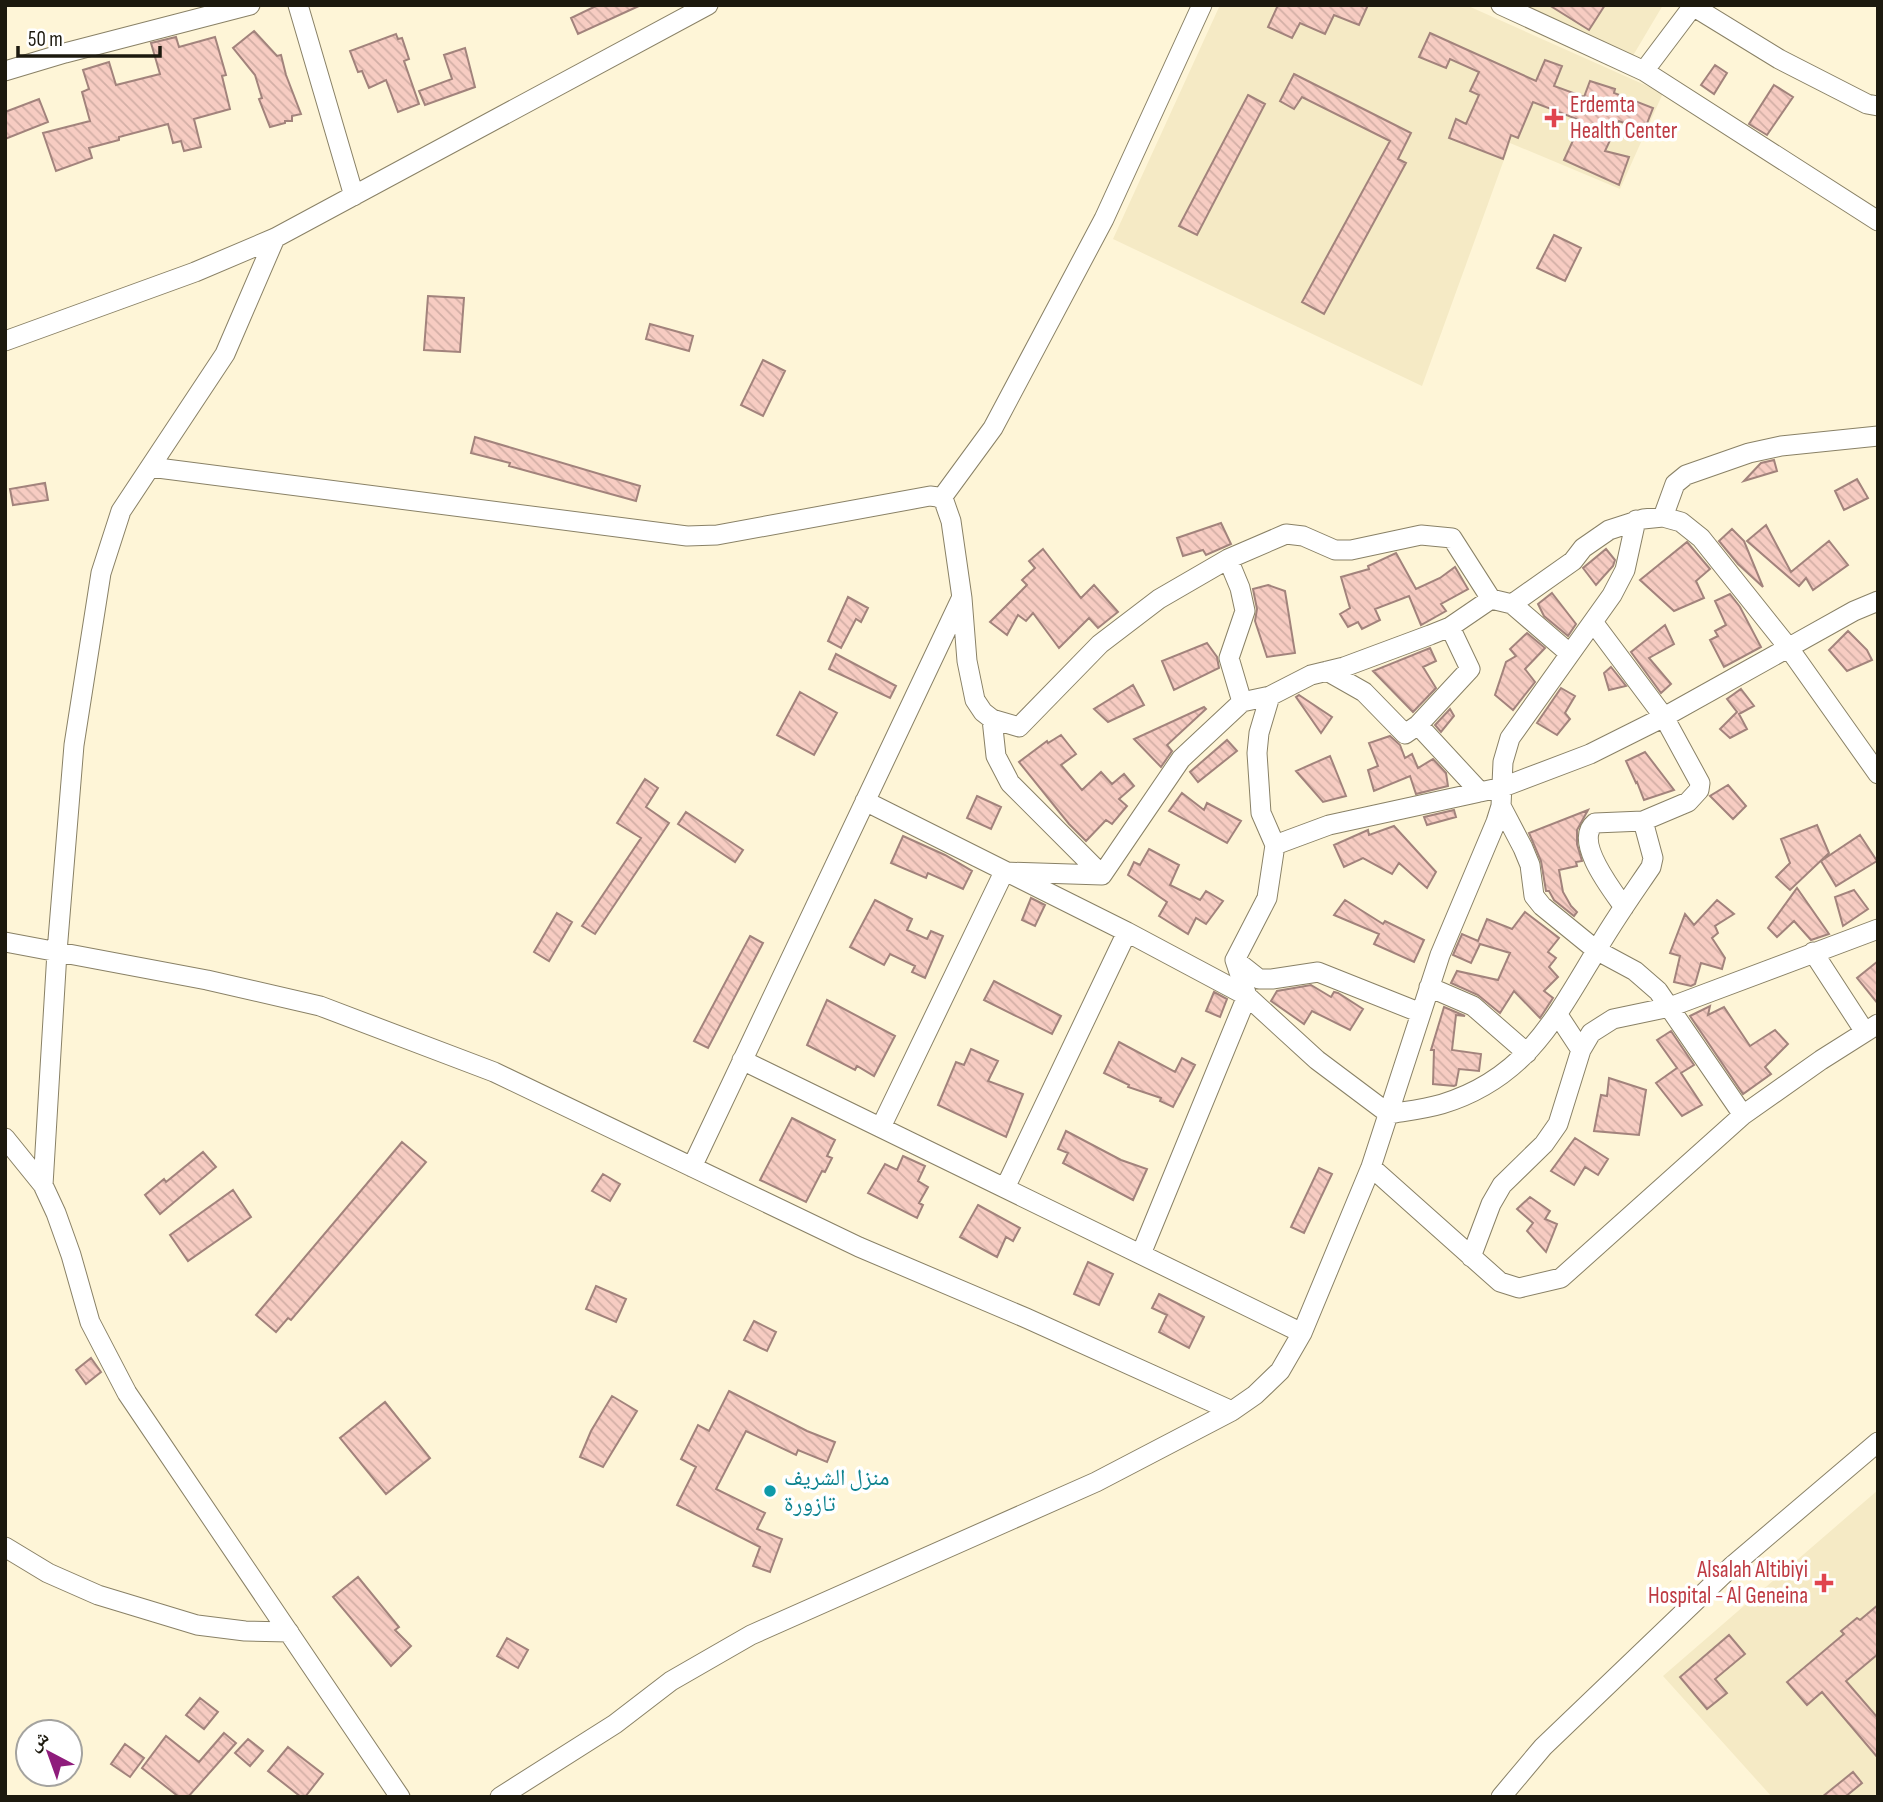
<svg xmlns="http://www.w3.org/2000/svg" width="1883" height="1802" font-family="'Sofia Sans Condensed','Noto Naskh Arabic',sans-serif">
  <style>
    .built { fill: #f5eac5 }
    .building { fill: url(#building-back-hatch); stroke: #a2837c; stroke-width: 2 }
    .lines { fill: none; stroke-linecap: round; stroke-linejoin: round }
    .street-casing { stroke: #898166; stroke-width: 21 }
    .street { stroke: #fff; stroke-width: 19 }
    .health-dot { fill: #e0444e; stroke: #fff; stroke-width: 2.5 }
    .culture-dot { fill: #0f9aa8; stroke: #fff; stroke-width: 2.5 }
    .labels { text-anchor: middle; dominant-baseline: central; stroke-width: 7; stroke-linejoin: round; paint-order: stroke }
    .health-label { font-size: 23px; fill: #be3a42; stroke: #fff; text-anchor: start }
    .culture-label { font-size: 23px; fill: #0d838f; stroke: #fff; text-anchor: start }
  </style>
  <defs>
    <pattern id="building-back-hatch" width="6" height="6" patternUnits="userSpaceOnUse" patternTransform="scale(1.75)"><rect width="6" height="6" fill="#f7ccc2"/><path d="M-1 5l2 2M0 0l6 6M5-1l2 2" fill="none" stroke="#d3afa6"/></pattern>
  </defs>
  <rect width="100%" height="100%" fill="#fef5d7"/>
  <path class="built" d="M 1220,5 L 1466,5 L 1663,93 L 1620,189 L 1510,143 L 1422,386 L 1113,239 Z
    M 1525,5 L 1663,5 L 1631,59 Z
    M 1878,1490 L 1878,1797 L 1772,1797 L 1663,1676 Z"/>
  <path class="building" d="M 598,5 L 641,5 L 578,34 L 571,18 Z
    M 1278,5 L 1368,5 L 1359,25 L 1334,15 L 1325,34 L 1300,23 L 1292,38 L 1268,27 Z
    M 1549,5 L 1605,5 L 1589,30 Z
    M 254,31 L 277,56 L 281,55 L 286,75 L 301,114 L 292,116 L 292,121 L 285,121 L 285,123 L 270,127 L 259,99 L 262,98 L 255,75 L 233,48 Z
    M 1430,33 L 1536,81 L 1545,60 L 1562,66 L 1554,86 L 1584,97 L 1590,81 L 1615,89 L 1614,93 L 1653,108 L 1644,131 L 1619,121 L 1605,151 L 1629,157 L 1619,185 L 1564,160 L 1582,121 L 1533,102 L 1518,138 L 1511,135 L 1503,159 L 1449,138 L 1456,119 L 1466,124 L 1479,95 L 1470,91 L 1479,72 L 1450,59 L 1446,68 L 1419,57 Z
    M 396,34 L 398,39 L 402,38 L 409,59 L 404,61 L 419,104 L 398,112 L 386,80 L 369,88 L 362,71 L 358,72 L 350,51 Z
    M 176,37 L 179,47 L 215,37 L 226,75 L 222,76 L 230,109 L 194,119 L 201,147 L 184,151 L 181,141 L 173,143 L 168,124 L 119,137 L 119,140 L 89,148 L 92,158 L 56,171 L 43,133 L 90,121 L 82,92 L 89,89 L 83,70 L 109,62 L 116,85 L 160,74 L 151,43 Z
    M 465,48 L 475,87 L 425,105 L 419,91 L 452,79 L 444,55 Z
    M 1715,65 L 1727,73 L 1714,94 L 1701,85 Z
    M 1294,74 L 1411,133 L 1398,159 L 1406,163 L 1324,314 L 1302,302 L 1390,141 L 1302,97 L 1294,109 L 1280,101 Z
    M 1774,85 L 1793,97 L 1767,135 L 1749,124 Z
    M 1248,95 L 1265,104 L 1197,235 L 1179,226 Z
    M 39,99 L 48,122 L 5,139 L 5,112 Z
    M 1554,235 L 1581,248 L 1565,281 L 1537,268 Z
    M 428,296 L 464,298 L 460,352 L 424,350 Z
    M 650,324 L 693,336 L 689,351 L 646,339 Z
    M 763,360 L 785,371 L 763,416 L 741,405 Z
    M 475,437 L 640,486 L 636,501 L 509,466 L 510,463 L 471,453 Z
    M 1774,460 L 1777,471 L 1744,481 L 1761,463 Z
    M 1857,479 L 1868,498 L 1844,510 L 1835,491 Z
    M 45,483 L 48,500 L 13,505 L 10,489 Z
    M 1221,523 L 1231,544 L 1206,555 L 1203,550 L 1183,556 L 1177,538 Z
    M 1766,525 L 1791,572 L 1829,541 L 1848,565 L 1813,590 L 1806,578 L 1799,586 L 1747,541 Z
    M 1732,529 L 1744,541 L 1763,587 L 1738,564 L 1719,541 Z
    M 1687,542 L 1710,569 L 1696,581 L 1704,598 L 1674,611 L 1640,580 Z
    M 1043,549 L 1081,598 L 1094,585 L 1118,612 L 1098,628 L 1089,618 L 1059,648 L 1033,613 L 1026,621 L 1018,615 L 1007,635 L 990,622 L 1027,585 L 1022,580 L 1035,568 L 1029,561 Z
    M 1606,549 L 1615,560 L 1613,566 L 1596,585 L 1583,568 Z
    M 1396,553 L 1416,589 L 1440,578 L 1455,567 L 1468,589 L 1441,604 L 1446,611 L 1421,625 L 1409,596 L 1375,609 L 1380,620 L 1362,629 L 1358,622 L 1348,627 L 1340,614 L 1350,608 L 1341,577 L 1369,569 L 1368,566 Z
    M 1268,585 L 1285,591 L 1295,653 L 1267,657 L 1255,621 L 1257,609 L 1253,589 Z
    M 1552,593 L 1576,624 L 1568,636 L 1544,616 L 1538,604 Z
    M 1730,594 L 1740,607 L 1761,647 L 1724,667 L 1710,640 L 1718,636 L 1715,631 L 1726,625 L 1715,601 Z
    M 848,597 L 868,608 L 861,622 L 856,619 L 841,648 L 828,641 Z
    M 1665,625 L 1674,644 L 1649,658 L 1671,684 L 1661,693 L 1631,652 Z
    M 1848,631 L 1867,650 L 1872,660 L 1847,671 L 1829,650 Z
    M 1527,633 L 1545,648 L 1525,669 L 1535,682 L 1513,710 L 1495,695 L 1506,662 L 1516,656 L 1510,649 Z
    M 1207,643 L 1217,657 L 1219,668 L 1174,690 L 1162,661 Z
    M 1430,648 L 1436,661 L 1423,667 L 1436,688 L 1413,712 L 1373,671 Z
    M 836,654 L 896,686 L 890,698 L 829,669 Z
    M 1611,667 L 1626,686 L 1609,690 L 1604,673 Z
    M 1133,685 L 1144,705 L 1108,722 L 1094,709 Z
    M 1561,688 L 1575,696 L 1565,713 L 1570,719 L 1557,735 L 1537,723 Z
    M 1741,689 L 1754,706 L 1739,714 L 1747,729 L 1730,738 L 1720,729 L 1737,712 L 1727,699 Z
    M 800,692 L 837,713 L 814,755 L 777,735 Z
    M 1299,695 L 1332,717 L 1321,733 L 1296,697 Z
    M 1204,707 L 1206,709 L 1167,745 L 1172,751 L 1161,767 L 1134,739 Z
    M 1450,709 L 1454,716 L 1441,732 L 1435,725 Z
    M 1061,735 L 1076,754 L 1061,765 L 1082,790 L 1101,772 L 1112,784 L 1124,774 L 1134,786 L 1119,799 L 1127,806 L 1112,824 L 1106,820 L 1086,841 L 1069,824 L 1019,762 L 1047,741 L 1048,743 Z
    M 1390,736 L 1400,745 L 1405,758 L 1412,754 L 1418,768 L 1433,759 L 1446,773 L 1448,786 L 1416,794 L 1410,776 L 1374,791 L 1368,770 L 1378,766 L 1369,743 Z
    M 1227,740 L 1237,751 L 1198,782 L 1190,772 Z
    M 1645,752 L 1674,790 L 1644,800 L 1637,782 L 1636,783 L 1626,761 Z
    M 1330,756 L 1346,796 L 1323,802 L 1296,771 Z
    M 645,779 L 658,788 L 646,807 L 669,823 L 595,934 L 582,926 L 641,838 L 617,823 Z
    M 1728,785 L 1746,806 L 1733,819 L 1710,796 Z
    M 1182,793 L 1204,810 L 1207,803 L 1241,821 L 1227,843 L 1169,811 Z
    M 977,796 L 1001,807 L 991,829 L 967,818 Z
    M 1454,810 L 1456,817 L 1427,825 L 1424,817 Z
    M 1588,810 L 1577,830 L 1577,844 L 1582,861 L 1576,862 L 1577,866 L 1559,870 L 1563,892 L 1571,906 L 1577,912 L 1574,916 L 1554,900 L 1549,891 L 1546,891 L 1541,861 L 1529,833 Z
    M 686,812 L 743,850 L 735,862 L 678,824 Z
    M 1817,825 L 1829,853 L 1790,890 L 1776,877 L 1790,863 L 1781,839 Z
    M 1394,826 L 1436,872 L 1427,888 L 1399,863 L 1392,874 L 1363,858 L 1344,867 L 1334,845 L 1368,830 L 1369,835 Z
    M 1860,835 L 1877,861 L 1836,886 L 1821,861 Z
    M 903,836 L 945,855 L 972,871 L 963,889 L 928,873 L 926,878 L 891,863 Z
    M 1149,849 L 1179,865 L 1170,885 L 1200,900 L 1206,891 L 1223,901 L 1206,924 L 1196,918 L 1188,934 L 1159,916 L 1167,902 L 1128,875 L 1134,862 L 1140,865 Z
    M 1797,888 L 1829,934 L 1811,940 L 1794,921 L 1777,937 L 1768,928 Z
    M 1854,890 L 1868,909 L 1843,926 L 1835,897 Z
    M 1031,898 L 1045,905 L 1035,926 L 1022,920 Z
    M 875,900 L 912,919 L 907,930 L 927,939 L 931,931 L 943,936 L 925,978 L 912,972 L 915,966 L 890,954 L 884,965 L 850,947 Z
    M 1345,900 L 1383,924 L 1385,921 L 1424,940 L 1414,962 L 1374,944 L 1379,934 L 1334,915 Z
    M 1717,900 L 1734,914 L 1715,926 L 1718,933 L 1712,938 L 1725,958 L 1722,969 L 1701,963 L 1695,984 L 1691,986 L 1674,982 L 1680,956 L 1670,953 L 1685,914 L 1694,925 Z
    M 1525,912 L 1559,938 L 1548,952 L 1556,958 L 1549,967 L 1558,977 L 1544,991 L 1553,998 L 1540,1018 L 1514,991 L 1500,1013 L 1478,995 L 1451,983 L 1457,971 L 1498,980 L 1510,953 L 1480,944 L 1471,963 L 1453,955 L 1462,934 L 1478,941 L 1487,919 L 1512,929 Z
    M 557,913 L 572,922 L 549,961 L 534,952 Z
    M 750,936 L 763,943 L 708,1048 L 694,1041 Z
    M 1878,961 L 1878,1004 L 1857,978 Z
    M 994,981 L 1061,1016 L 1052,1034 L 984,1000 Z
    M 1311,985 L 1331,997 L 1334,992 L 1338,993 L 1363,1009 L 1350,1030 L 1312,1011 L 1304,1024 L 1271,1001 L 1277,991 Z
    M 1214,992 L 1227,999 L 1220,1017 L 1206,1011 Z
    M 827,1000 L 895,1036 L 874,1076 L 857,1066 L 855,1070 L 807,1045 Z
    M 1710,1006 L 1708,1015 L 1724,1007 L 1750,1046 L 1775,1030 L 1788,1044 L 1765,1067 L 1771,1074 L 1743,1094 L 1690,1016 Z
    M 1444,1007 L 1465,1016 L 1456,1015 L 1452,1050 L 1481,1054 L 1479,1071 L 1459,1069 L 1456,1085 L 1454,1086 L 1433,1084 L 1434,1050 L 1431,1050 Z
    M 1671,1031 L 1694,1065 L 1681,1073 L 1702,1105 L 1682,1116 L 1656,1083 L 1677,1068 L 1657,1040 Z
    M 1119,1042 L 1175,1072 L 1182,1058 L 1195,1065 L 1173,1107 L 1160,1101 L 1161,1098 L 1128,1087 L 1129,1085 L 1104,1073 Z
    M 971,1049 L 998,1061 L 988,1081 L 1023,1094 L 1006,1137 L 938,1105 L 956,1062 L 964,1065 Z
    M 1609,1078 L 1646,1090 L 1639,1135 L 1594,1131 L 1601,1095 L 1607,1096 Z
    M 792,1118 L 835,1140 L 827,1156 L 832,1158 L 825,1172 L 822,1171 L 806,1202 L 760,1180 Z
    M 1066,1131 L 1121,1160 L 1147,1169 L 1133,1200 L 1063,1163 L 1068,1153 L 1058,1149 Z
    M 1575,1138 L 1608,1159 L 1598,1175 L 1585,1167 L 1574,1185 L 1551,1171 Z
    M 402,1142 L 426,1162 L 291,1320 L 288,1318 L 276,1332 L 256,1315 Z
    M 203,1152 L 216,1167 L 160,1214 L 145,1195 L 164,1179 L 166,1182 Z
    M 903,1156 L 925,1166 L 918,1181 L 928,1187 L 919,1203 L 923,1205 L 917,1218 L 868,1193 L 885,1164 L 897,1170 Z
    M 1319,1168 L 1332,1174 L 1304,1233 L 1291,1227 Z
    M 603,1174 L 620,1184 L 610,1201 L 592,1191 Z
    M 233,1190 L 251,1217 L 188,1261 L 170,1235 Z
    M 1530,1197 L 1550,1211 L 1545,1219 L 1557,1224 L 1546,1252 L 1527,1231 L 1533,1223 L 1517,1209 Z
    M 978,1205 L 1020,1228 L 1013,1241 L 1006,1237 L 997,1257 L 960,1237 Z
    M 1088,1262 L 1113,1274 L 1099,1305 L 1074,1294 Z
    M 596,1286 L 626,1299 L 616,1322 L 586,1309 Z
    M 1159,1294 L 1204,1317 L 1189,1348 L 1159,1332 L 1167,1315 L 1152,1308 Z
    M 754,1321 L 776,1332 L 767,1351 L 744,1340 Z
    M 91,1358 L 101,1372 L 86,1384 L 76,1370 Z
    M 729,1391 L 807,1431 L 835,1442 L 827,1462 L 798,1450 L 796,1455 L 746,1431 L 716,1489 L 765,1513 L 757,1529 L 782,1539 L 770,1572 L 753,1566 L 760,1547 L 677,1505 L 696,1467 L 681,1459 L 698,1425 L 709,1431 Z
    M 612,1396 L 637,1411 L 603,1467 L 580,1457 L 591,1431 Z
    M 385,1402 L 430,1458 L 386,1494 L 340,1438 Z
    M 358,1577 L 399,1627 L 395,1630 L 411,1646 L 391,1666 L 333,1597 Z
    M 1878,1605 L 1878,1654 L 1846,1681 L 1878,1718 L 1878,1758 L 1822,1692 L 1807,1705 L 1787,1682 L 1844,1634 L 1841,1631 L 1857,1618 L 1860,1620 Z
    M 1729,1635 L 1745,1654 L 1715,1679 L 1727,1693 L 1707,1709 L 1680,1677 Z
    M 507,1638 L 528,1650 L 518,1668 L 497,1656 Z
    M 200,1698 L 218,1712 L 204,1729 L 186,1715 Z
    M 224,1733 L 236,1743 L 188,1797 L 179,1797 L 142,1768 L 166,1736 L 199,1762 Z
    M 248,1739 L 263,1751 L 250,1766 L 235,1753 Z
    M 125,1744 L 144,1758 L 130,1777 L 111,1764 Z
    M 288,1747 L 323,1774 L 305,1797 L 301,1797 L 268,1771 Z
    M 1853,1772 L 1862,1783 L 1845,1797 L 1822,1797 Z"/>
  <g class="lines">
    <defs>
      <path id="street" d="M 298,5 L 354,196
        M 1501,5 L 1644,71
        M 1691,5 L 1779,59 L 1867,104 L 1878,106
        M 1693,6 L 1644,71 L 1878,221
        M 5,71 L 65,53 L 250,5
        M 5,341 L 195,272 L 275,238 L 708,5
        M 150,467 L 687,536 L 717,535 L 930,496 L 938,497 L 944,501 L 951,521 L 962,598 L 967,661 L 975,700 L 983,712 L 992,719 L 1019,727 L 1100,644 L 1159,599 L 1228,559 L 1286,534 L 1303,536 L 1335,550 L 1351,550 L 1421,535 L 1452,538 L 1491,599 L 1512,604 L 1569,653
        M 941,499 L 993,428 L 1104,219 L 1202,5
        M 1663,517 L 1675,484 L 1686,475 L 1749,453 L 1781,446 L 1878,436
        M 1228,559 L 1240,588 L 1245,611 L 1229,658 L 1242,702
        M 1512,604 L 1573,561 L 1583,548 L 1609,530 L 1643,519 L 1663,517 L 1681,522 L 1701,538 L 1788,647 L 1878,774
        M 1593,622 L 1664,717 L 1700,783 L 1699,790 L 1688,802 L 1643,821 L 1595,823 C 1573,841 1612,890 1624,907
        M 1327,671 L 1364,692 L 1405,734 L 1418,725 L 1470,669 L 1450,627
        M 992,719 L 996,756 L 1010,783 L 1102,875
        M 1418,725 L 1480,792
        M 865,801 L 1127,932 L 1247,996 L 1317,1060 L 1389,1114 C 1407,1111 1425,1109 1442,1104 C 1524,1079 1554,1021 1595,953 C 1612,923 1632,895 1651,867 L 1653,858 L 1643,821
        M 1501,806 L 1523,848 L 1530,865 L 1534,896 L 1542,906 L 1596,950 L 1635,971 L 1658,991 L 1743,1115
        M 1275,845 L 1329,825 L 1503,787 L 1590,754 L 1664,717 L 1854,611 L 1878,601
        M 5,942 L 207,980 L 320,1006 L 494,1072 L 859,1247 L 1026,1318 L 1232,1411
        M 1813,952 L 1865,1032
        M 1235,960 L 1259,979 L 1272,979 L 1318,972 L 1421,1013
        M 1429,987 L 1473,1006 L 1527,1053
        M 1558,1015 L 1581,1050
        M 742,1060 L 1302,1333
        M 881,1127 L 1004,872 L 1102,875 L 1181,759 L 1242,702 L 1270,696 L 1311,675 L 1344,667 L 1430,635 L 1450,627 L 1491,599
        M 5,1138 L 43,1185 L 56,1213 L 71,1255 L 90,1322 L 127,1393 L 400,1797
        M 692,1167 L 961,599
        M 1371,1167 L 1500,1282 L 1519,1288 L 1561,1278 L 1743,1115 L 1821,1060 L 1878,1024
        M 43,1185 L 57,952 L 74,745 L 101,573 L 121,511 L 225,354 L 275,238
        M 1005,1188 L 1127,932
        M 1141,1254 L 1247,996 L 1235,960 L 1267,898 L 1275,845 L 1261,813 L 1257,753 L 1259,733 L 1270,696
        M 1471,1257 L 1491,1204 L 1502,1185 L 1544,1144 L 1558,1124 L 1581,1050 L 1591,1033 L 1613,1019 L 1670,1007 L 1878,929
        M 5,1547 L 48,1573 L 98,1595 L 197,1625 L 245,1631 L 289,1632
        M 500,1797 L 615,1724 L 671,1681 L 751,1635 L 1096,1482 L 1232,1411 L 1255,1395 L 1280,1371 L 1302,1333 L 1371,1167 L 1440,955 L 1496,822 L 1501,806 L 1503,762 L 1510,738 L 1612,595 L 1625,570 L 1636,520
        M 1501,1797 L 1543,1747 L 1731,1567 L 1878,1442"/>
    </defs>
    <use href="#street" class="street-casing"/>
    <use href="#street" class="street"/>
  </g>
  <g class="health-dot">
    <path d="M1550.5 107.5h7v7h7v7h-7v7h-7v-7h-7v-7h7z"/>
    <path d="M1820.5 1572.5h7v7h7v7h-7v7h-7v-7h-7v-7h7z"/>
  </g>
  <circle class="culture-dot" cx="770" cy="1491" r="7"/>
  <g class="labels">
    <g class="health-label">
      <text x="1570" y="105">Erdemta<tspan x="1570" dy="26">Health Center</tspan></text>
      <text x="1808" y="1570" text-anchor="end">Alsalah Altibiyi<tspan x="1808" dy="26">Hospital - Al Geneina</tspan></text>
    </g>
    <g class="culture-label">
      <text x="784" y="1478">منزل الشريف<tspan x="784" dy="26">تازورة</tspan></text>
    </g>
  </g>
  <rect width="1883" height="1802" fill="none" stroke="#1c190e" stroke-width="14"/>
  <g transform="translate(49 1753) rotate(319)"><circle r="33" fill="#ffffff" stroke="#a4a39f" stroke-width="2"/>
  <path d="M0-5L12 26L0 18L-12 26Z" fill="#8f1c7c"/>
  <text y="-10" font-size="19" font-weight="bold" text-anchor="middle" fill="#1c190e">ش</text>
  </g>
  <path d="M18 46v10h142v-10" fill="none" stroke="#1c190e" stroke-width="3.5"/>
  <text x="28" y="46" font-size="21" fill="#1c190e" stroke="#ffffff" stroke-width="5" paint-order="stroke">50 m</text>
</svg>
